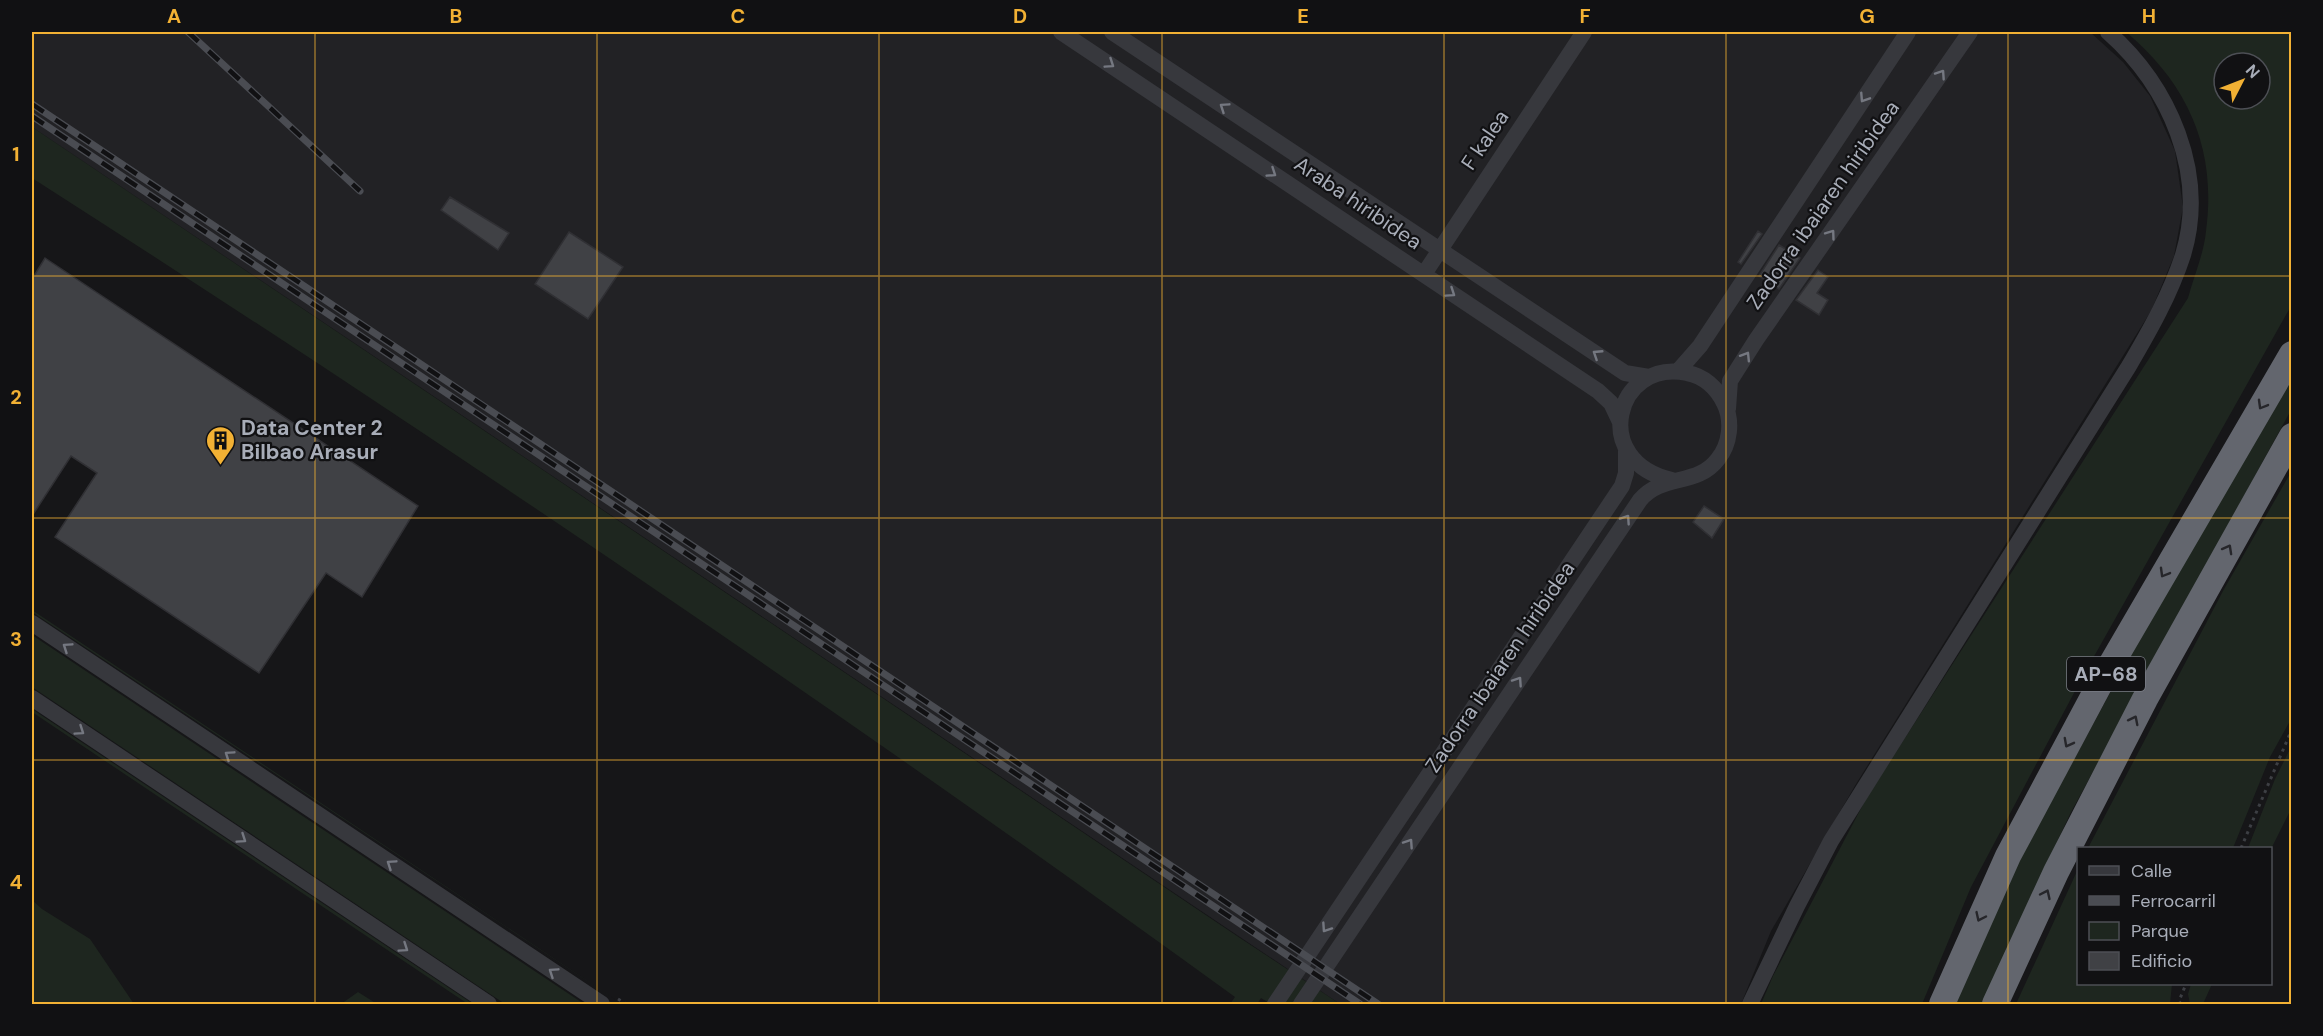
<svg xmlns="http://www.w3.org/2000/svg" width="2323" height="1036" font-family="'DM Sans',sans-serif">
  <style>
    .built { fill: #222225 }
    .green { fill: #1e261f; fill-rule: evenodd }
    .building { fill: #404145; stroke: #303034; stroke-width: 1.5 }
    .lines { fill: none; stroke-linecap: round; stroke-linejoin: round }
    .path { stroke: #3d3f44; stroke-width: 3; stroke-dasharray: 3 4.5; stroke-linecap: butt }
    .minor { stroke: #37383d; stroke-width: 16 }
    .highway { stroke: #63666e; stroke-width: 26 }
    .rail-casing { stroke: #4a4c52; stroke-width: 7 }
    .rail { stroke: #111113; stroke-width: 4.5; stroke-dasharray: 14; stroke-linecap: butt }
    .oneway { stroke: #757881 }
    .oneway2 { stroke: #26262a }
    .grid { fill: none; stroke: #f2b134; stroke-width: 1.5; stroke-opacity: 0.55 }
    .labels { text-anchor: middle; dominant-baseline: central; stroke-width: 4.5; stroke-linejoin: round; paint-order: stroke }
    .shield { fill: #111113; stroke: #7b7e86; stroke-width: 1.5 }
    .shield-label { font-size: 20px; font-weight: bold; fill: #a8adb8 }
    .street-label { font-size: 21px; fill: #a8adb8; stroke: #111113 }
    .poi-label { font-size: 21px; font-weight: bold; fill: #a8adb8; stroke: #111113; text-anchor: start }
    .neatline { fill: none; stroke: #f2b134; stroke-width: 2 }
    .grid-label { font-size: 20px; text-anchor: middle; font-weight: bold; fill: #f2b134 }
  </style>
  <rect width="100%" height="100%" fill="#161618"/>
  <path class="built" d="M 32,32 L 2090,32 L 2123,62 L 2150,96 L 2175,151 L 2183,207 L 2174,256 L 2151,311 L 1856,784 L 1771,931 L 1741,1004 L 1340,1004 L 32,127 Z"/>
  <path class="green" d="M 2126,32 L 2291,32 L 2291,306 L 2083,676 L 1971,887 L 1922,1004 L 1761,1004 L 1773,976 L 1867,797 L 2188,298 C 2194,276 2204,253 2206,231 C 2217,149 2188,84 2126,32 ZM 2224,63 L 2260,63 L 2260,99 L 2224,99 Z
    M 32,127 L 1240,938 L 1340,1004 L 1271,1004 L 1261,998 L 1257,1004 L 1230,1004 L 1235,997 C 842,712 440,439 32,178 Z
    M 2291,379 L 2291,410 L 2070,814 L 1982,1004 L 1954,1004 L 2017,864 L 2153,614 Z
    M 2291,472 L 2291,719 L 2270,757 L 2233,848 L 2088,848 L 2223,591 Z
    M 32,610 L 622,1004 L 32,612 Z
    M 32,635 L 584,1004 L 505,1004 L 32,687 Z
    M 32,709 L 473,1004 L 468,1004 L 32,712 Z
    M 2291,747 L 2291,809 L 2271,849 L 2248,848 L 2275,779 Z
    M 2078,869 L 2078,984 L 2172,984 L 2170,1004 L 2016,1004 Z
    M 32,900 L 42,909 L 90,939 L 134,1004 L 32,1004 Z
    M 2191,984 L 2212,984 L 2203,1004 L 2190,1004 L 2188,994 Z
    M 358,992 L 377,1004 L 341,1004 Z"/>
  <path class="building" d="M 450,197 L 509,233 L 498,250 L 441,210 Z
    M 1758,231 L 1762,234 L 1741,264 L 1738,262 Z
    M 569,232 L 623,267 L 588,319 L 535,284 Z
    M 1779,245 L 1800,258 L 1779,289 L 1759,276 Z
    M 45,258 L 418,506 L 362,597 L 326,573 L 259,673 L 55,537 L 97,473 L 71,456 L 32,516 L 32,279 Z
    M 1818,270 L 1828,277 L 1817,293 L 1828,300 L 1819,315 L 1796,300 Z
    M 1704,506 L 1724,519 L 1712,538 L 1693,522 Z"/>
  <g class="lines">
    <path class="path" d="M 2241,848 L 2292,729
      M 618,999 L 626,1004
      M 2181,1004 L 2179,1001 L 2186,984"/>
    <path class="minor" d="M 1061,32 L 1598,391 L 1611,403 L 1620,422
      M 1112,32 L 1625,373 L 1649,377
      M 1424,274 L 1584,32
      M 1678,371 L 1700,346 L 1908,32
      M 1728,409 L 1730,381 L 1756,340 L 1970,32
      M 32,623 L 602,1004
      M 32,698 L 489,1004
      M 1275,1004 L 1622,486 L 1626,473 L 1626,451
      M 1301,1004 L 1640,500 C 1663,473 1697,487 1718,459 C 1730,444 1733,421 1724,403 C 1717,388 1704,376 1687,373 C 1615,358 1589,462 1672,480
      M 1750,1004 L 1797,906 L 1831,841 L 2129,366 C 2150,330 2170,295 2183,255 C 2208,173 2169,86 2108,32"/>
    <path class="highway" d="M 1942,1004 L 2008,856 L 2102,680 L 2292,354
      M 1995,1004 L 2056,872 L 2145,699 L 2292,436"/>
    <defs>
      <path id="rail" d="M 188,32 L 360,191
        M 32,104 L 1378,1004
        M 32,116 L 1360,1004"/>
    </defs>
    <use href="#rail" class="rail-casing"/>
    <use href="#rail" class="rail"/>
  </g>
  <defs><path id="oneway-chevron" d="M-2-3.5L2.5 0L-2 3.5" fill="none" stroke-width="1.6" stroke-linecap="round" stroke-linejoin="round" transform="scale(1.5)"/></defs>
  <g class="oneway">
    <use href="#oneway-chevron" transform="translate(1110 64) rotate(34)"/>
    <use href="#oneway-chevron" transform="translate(1941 74) rotate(-56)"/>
    <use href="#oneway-chevron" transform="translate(1864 98) rotate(123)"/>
    <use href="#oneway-chevron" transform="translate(1224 107) rotate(-146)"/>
    <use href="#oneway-chevron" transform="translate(1272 173) rotate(34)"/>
    <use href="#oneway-chevron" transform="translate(1831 234) rotate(-54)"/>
    <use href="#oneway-chevron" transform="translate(1451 293) rotate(34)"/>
    <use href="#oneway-chevron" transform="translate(1597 354) rotate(-147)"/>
    <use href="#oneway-chevron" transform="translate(1746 356) rotate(-58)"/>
    <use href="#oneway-chevron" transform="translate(1626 519) rotate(-56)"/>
    <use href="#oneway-chevron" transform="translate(67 647) rotate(-146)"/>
    <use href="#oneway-chevron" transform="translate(1518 681) rotate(-56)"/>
    <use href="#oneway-chevron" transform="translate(80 731) rotate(34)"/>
    <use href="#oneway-chevron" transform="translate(229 755) rotate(-146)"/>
    <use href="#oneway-chevron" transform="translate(242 839) rotate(34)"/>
    <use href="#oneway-chevron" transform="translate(1409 843) rotate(-56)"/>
    <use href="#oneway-chevron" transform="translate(391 864) rotate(-146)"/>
    <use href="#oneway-chevron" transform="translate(1326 928) rotate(124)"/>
    <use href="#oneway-chevron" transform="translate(404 948) rotate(34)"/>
    <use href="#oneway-chevron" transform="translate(553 972) rotate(-146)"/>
  </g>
  <g class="oneway2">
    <use href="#oneway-chevron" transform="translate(2262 405) rotate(120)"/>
    <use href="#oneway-chevron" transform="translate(2228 549) rotate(-61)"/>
    <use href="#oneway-chevron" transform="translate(2164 573) rotate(120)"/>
    <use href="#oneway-chevron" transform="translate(2134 720) rotate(-63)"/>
    <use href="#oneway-chevron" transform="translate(2068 743) rotate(118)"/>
    <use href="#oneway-chevron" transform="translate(2046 894) rotate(-65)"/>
    <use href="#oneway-chevron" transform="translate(1980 917) rotate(115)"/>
  </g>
  <path class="grid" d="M 315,32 L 315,1004M 597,32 L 597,1004M 879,32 L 879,1004M 1162,32 L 1162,1004M 1444,32 L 1444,1004M 1726,32 L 1726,1004M 2008,32 L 2008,1004M 32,276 L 2292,276M 32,518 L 2292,518M 32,760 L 2292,760"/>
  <defs>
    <symbol id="building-pin" viewBox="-11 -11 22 30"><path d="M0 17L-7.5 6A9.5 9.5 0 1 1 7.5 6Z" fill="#f2b134" stroke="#111113"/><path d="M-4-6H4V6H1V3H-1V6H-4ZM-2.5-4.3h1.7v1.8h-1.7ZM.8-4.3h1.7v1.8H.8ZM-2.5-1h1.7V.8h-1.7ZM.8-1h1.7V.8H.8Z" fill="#111"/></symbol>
  </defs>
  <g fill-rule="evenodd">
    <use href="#building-pin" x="204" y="424" width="33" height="45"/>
  </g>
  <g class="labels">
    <rect class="shield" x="2067" y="657" width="78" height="34" rx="4.5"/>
    <g class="shield-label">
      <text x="2106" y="674">AP-68</text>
    </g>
    <g class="street-label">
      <text transform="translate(1485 140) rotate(-56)">F kalea</text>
      <text transform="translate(1358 203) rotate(34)">Araba hiribidea</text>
      <text transform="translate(1823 205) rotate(-55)">Zadorra ibaiaren hiribidea</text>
      <text transform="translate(1500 667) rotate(-56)">Zadorra ibaiaren hiribidea</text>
    </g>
    <g class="poi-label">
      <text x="241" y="428">Data Center 2<tspan x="241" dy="24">Bilbao Arasur</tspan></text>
    </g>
  </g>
  <rect width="2323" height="1036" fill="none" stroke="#111113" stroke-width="66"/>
  <rect x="2077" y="847" width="195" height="138" fill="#111113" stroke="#4d4f55" stroke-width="1.5"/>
  <rect x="2089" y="866" width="30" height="9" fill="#37383d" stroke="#4d4f55" stroke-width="1.5"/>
  <text x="2131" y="877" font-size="18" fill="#a8adb8">Calle</text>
  <rect x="2089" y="896" width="30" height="9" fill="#4a4c52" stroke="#4d4f55" stroke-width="1.5"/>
  <text x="2131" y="907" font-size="18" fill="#a8adb8">Ferrocarril</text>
  <rect x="2089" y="922" width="30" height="18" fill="#1e261f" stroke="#4d4f55" stroke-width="1.5"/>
  <text x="2131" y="937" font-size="18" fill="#a8adb8">Parque</text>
  <rect x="2089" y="952" width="30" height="18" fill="#404145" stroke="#4d4f55" stroke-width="1.5"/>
  <text x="2131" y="967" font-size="18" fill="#a8adb8">Edificio</text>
  <g transform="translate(2242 81) rotate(48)"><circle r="28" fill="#111113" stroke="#4d4f55" stroke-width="1.5"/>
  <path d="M0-4.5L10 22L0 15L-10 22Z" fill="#f2b134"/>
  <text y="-9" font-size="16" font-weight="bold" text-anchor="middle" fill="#a8adb8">N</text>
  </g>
  <rect x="33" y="33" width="2257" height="970" class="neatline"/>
  <g class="grid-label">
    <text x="174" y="23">A</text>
    <text x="456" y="23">B</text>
    <text x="738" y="23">C</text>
    <text x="1020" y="23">D</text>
    <text x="1303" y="23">E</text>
    <text x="1585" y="23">F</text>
    <text x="1867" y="23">G</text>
    <text x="2149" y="23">H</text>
    <text x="16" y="161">1</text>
    <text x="16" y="404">2</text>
    <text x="16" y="646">3</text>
    <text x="16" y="889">4</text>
  </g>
</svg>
